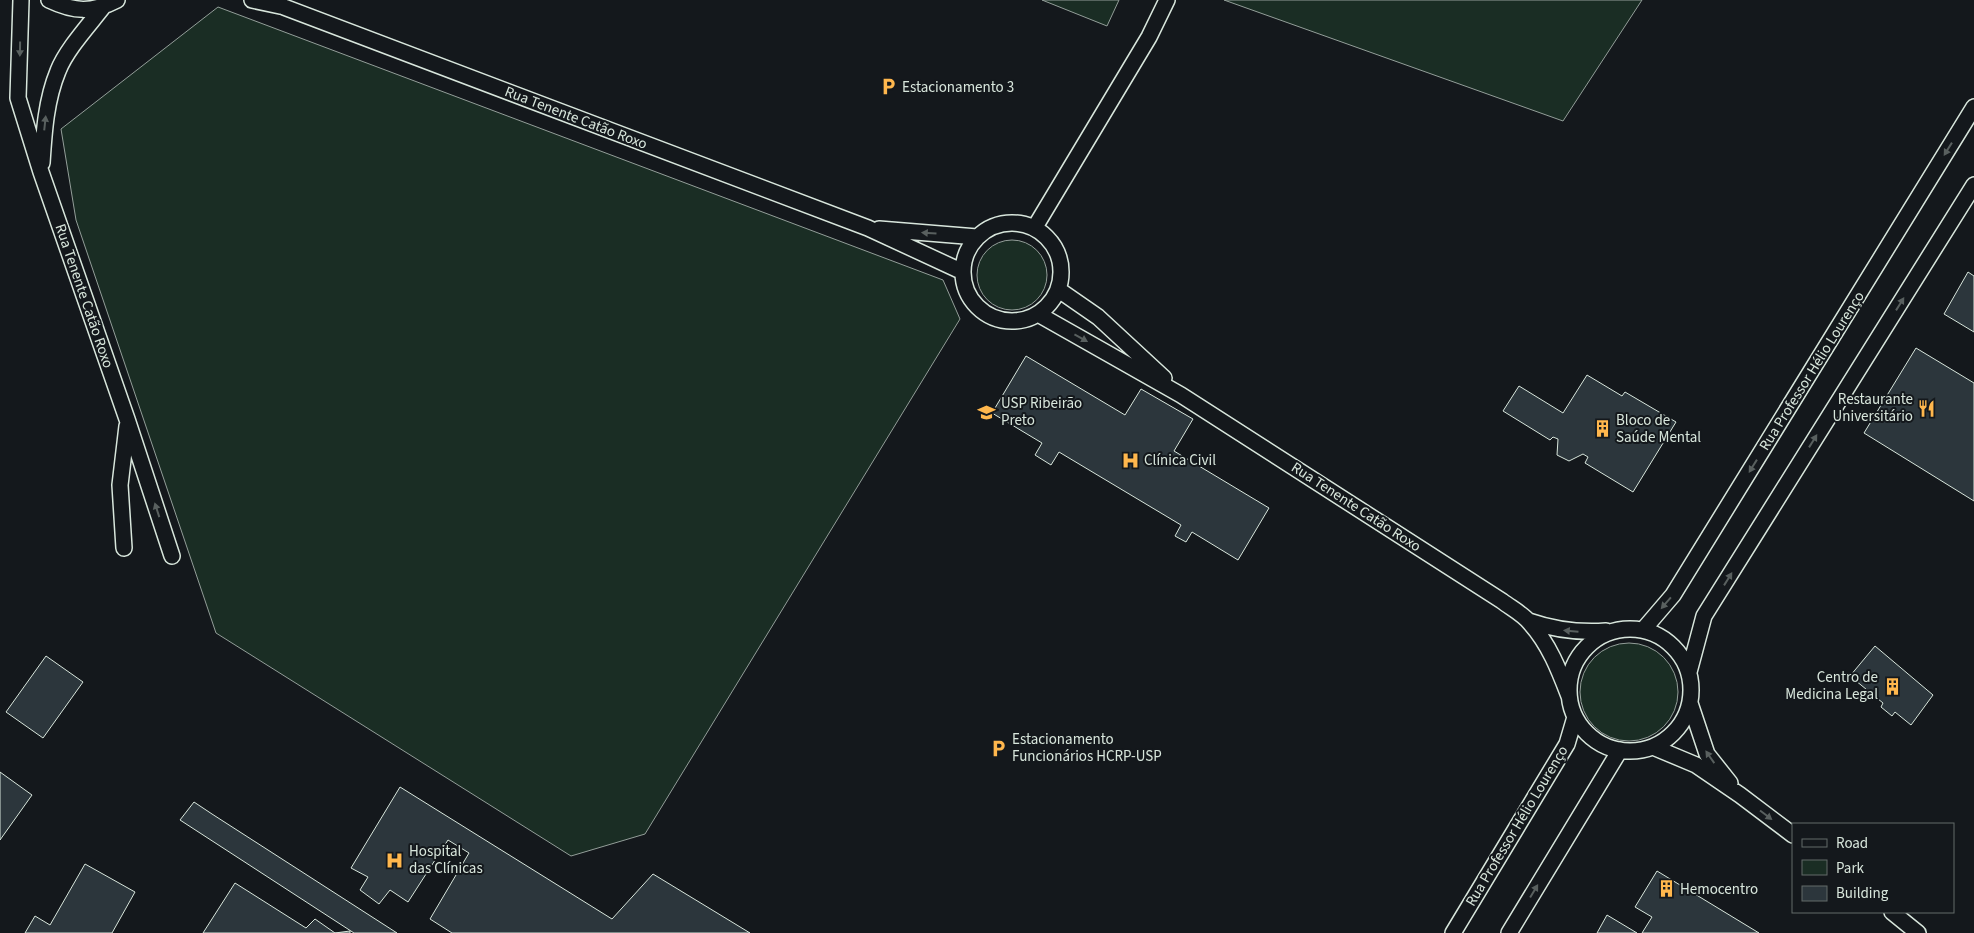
<svg xmlns="http://www.w3.org/2000/svg" width="1974" height="933" font-family="'Source Sans 3',sans-serif">
  <style>
    .green { fill: #1a2d24; stroke: #939e99 }
    .building { fill: #2c363c; stroke: #d8e6dc }
    .lines { fill: none; stroke-linecap: round; stroke-linejoin: round }
    .street-casing { stroke: #d8e6dc; stroke-width: 18 }
    .street { stroke: #14181c; stroke-width: 15 }
    .oneway { fill: #59605f }
    .labels { text-anchor: middle; dominant-baseline: central; stroke-width: 4; stroke-linejoin: round; paint-order: stroke }
    .poi-label { font-size: 15px; fill: #d8e6dc; stroke: #14181c; text-anchor: start }
    .street-label { font-size: 15px; fill: #d8e6dc; stroke: #14181c }
  </style>
  <rect width="100%" height="100%" fill="#14181c"/>
  <path class="green" d="M 1042,0 L 1119,0 L 1107,26 Z
    M 1224,0 L 1642,0 L 1563,121 Z
    M 218,7 L 943,280 L 960,319 L 645,834 L 571,856 L 216,633 L 76,220 L 61,129 Z
    M977 275a35 35 0 1 1 70 0a35 35 0 1 1-70 0Z
    M1580 692a49 49 0 1 1 98 0a49 49 0 1 1-98 0Z"/>
  <path class="building" d="M 1968,272 L 1974,276 L 1974,332 L 1944,314 Z
    M 1916,348 L 1974,383 L 1974,501 L 1864,433 Z
    M 1026,356 L 1125,415 L 1141,389 L 1193,419 L 1174,451 L 1269,508 L 1238,560 L 1192,532 L 1186,542 L 1175,536 L 1181,525 L 1059,452 L 1051,465 L 1035,455 L 1042,443 L 992,413 Z
    M 1587,375 L 1622,396 L 1625,392 L 1676,422 L 1633,492 L 1585,463 L 1588,457 L 1583,454 L 1569,461 L 1557,455 L 1558,439 L 1553,437 L 1550,440 L 1503,411 L 1519,386 L 1563,413 Z
    M 1875,646 L 1933,695 L 1911,725 L 1895,712 L 1892,716 L 1881,707 L 1883,703 L 1850,676 Z
    M 46,656 L 83,682 L 43,738 L 6,712 Z
    M 0,772 L 32,795 L 0,840 Z
    M 400,787 L 612,919 L 653,874 L 750,933 L 452,933 L 430,919 L 469,853 L 448,840 L 408,902 L 390,890 L 379,904 L 360,890 L 368,877 L 351,868 Z
    M 194,802 L 212,814 L 397,933 L 354,933 L 180,820 Z
    M 85,864 L 135,892 L 112,933 L 25,933 L 35,916 L 50,925 Z
    M 1657,871 L 1759,933 L 1642,933 L 1652,917 L 1635,907 Z
    M 235,883 L 306,928 L 315,919 L 335,933 L 350,931 L 350,933 L 203,933 Z
    M 1607,915 L 1637,933 L 1597,933 Z"/>
  <g class="lines">
    <defs>
      <path id="street" d="M 21,0 L 18,98 L 41,172 L 127,419 L 172,556
        M 49,0 C 74,12 92,13 117,0
        M 252,0 L 280,6
        M 272,0 L 284,7 L 868,228 L 963,272
        M 42,163 C 44,132 46,100 58,71 C 66,50 89,25 103,7
        M963 272a49 49 0 1 1 98 0a49 49 0 1 1-98 0Z
        M 1035,227 L 1149,37 L 1167,0
        M 879,229 L 977,237
        M 1059,290 L 1098,317 L 1164,378
        M 1038,314 L 1181,395 L 1502,601 C 1511,608 1523,614 1530,623 C 1549,644 1559,670 1569,696
        M 124,548 L 120,485 L 127,426
        M 1529,621 C 1555,630 1579,633 1606,631
        M1569 690a61 61 0 1 1 122 0a61 61 0 1 1-122 0Z
        M 1643,630 L 1673,595 L 1974,107
        M 1689,672 L 1704,616 L 1974,185
        M 1690,703 L 1707,754 L 1730,783
        M 1653,747 L 1696,765 L 1740,795 L 1793,835
        M 1892,912 L 1918,933
        M 1453,933 L 1567,744 L 1575,717
        M 1509,933 L 1620,750"/>
    </defs>
    <use href="#street" class="street-casing"/>
    <use href="#street" class="street"/>
  </g>
  <defs><path id="oneway-solid" d="M-6-.8H1V-3.2L6.5 0L1 3.2V.8H-6Z" transform="scale(1.25)"/></defs>
  <g class="oneway">
    <use href="#oneway-solid" transform="translate(20 49) rotate(91)"/>
    <use href="#oneway-solid" transform="translate(45 123) rotate(-84)"/>
    <use href="#oneway-solid" transform="translate(1948 149) rotate(122)"/>
    <use href="#oneway-solid" transform="translate(929 233) rotate(-176)"/>
    <use href="#oneway-solid" transform="translate(1900 304) rotate(-58)"/>
    <use href="#oneway-solid" transform="translate(1081 338) rotate(29)"/>
    <use href="#oneway-solid" transform="translate(1813 441) rotate(-58)"/>
    <use href="#oneway-solid" transform="translate(1753 466) rotate(122)"/>
    <use href="#oneway-solid" transform="translate(157 510) rotate(-108)"/>
    <use href="#oneway-solid" transform="translate(1728 579) rotate(-58)"/>
    <use href="#oneway-solid" transform="translate(1666 603) rotate(131)"/>
    <use href="#oneway-solid" transform="translate(1571 631) rotate(-175)"/>
    <use href="#oneway-solid" transform="translate(1710 757) rotate(-125)"/>
    <use href="#oneway-solid" transform="translate(1766 815) rotate(37)"/>
    <use href="#oneway-solid" transform="translate(1534 891) rotate(-59)"/>
  </g>
  <defs>
    <symbol id="parking-bare" viewBox="-9 -9 18 18"><path d="M-3.5-5.5H1a3.5 3.5 0 0 1 0 7H-1V5.5H-3.5ZM-1-3.4V-.6H.8a1.4 1.4 0 0 0 0-2.8Z" fill="#ffb74d" stroke="#14181c" stroke-width="2.5" paint-order="stroke"/></symbol>
    <symbol id="restaurant-bare" viewBox="-9 -9 18 18"><path d="M-5-6h1v4h1v-4h1v4h1v-4h1v5L-1.5 .5V6h-2V.5L-5-1ZM5-6V6H3V1.5H1.5Q1.5-4 5-6Z" fill="#ffb74d" stroke="#14181c" stroke-width="2.5" paint-order="stroke"/></symbol>
    <symbol id="university-bare" viewBox="-9 -9 18 18"><path d="M0-5L7-2L0 1L-7-2ZM-4 1L0 2.5L4 1V4Q0 6-4 4Z" fill="#ffb74d" stroke="#14181c" stroke-width="2.5" paint-order="stroke"/></symbol>
    <symbol id="building-bare" viewBox="-9 -9 18 18"><path d="M-4-6H4V6H1V3H-1V6H-4ZM-2.5-4.3h1.7v1.8h-1.7ZM.8-4.3h1.7v1.8H.8ZM-2.5-1h1.7V.8h-1.7ZM.8-1h1.7V.8H.8Z" fill="#ffb74d" stroke="#14181c" stroke-width="2.5" paint-order="stroke"/></symbol>
    <symbol id="hospital-bare" viewBox="-9 -9 18 18"><path d="M-5-5h3v3.5h4V-5h3V5h-3V1.5h-4V5h-3Z" fill="#ffb74d" stroke="#14181c" stroke-width="2.5" paint-order="stroke"/></symbol>
  </defs>
  <g fill-rule="evenodd">
    <use href="#parking-bare" x="876" y="74" width="25" height="25"/>
    <use href="#restaurant-bare" x="1914" y="396" width="25" height="25"/>
    <use href="#university-bare" x="974" y="400" width="25" height="25"/>
    <use href="#building-bare" x="1590" y="416" width="25" height="25"/>
    <use href="#hospital-bare" x="1118" y="448" width="25" height="25"/>
    <use href="#building-bare" x="1880" y="674" width="25" height="25"/>
    <use href="#parking-bare" x="986" y="736" width="25" height="25"/>
    <use href="#hospital-bare" x="382" y="848" width="25" height="25"/>
    <use href="#building-bare" x="1654" y="876" width="25" height="25"/>
  </g>
  <g class="labels">
    <g class="poi-label">
      <text x="902" y="87">Estacionamento 3</text>
      <text x="1913" y="399" text-anchor="end">Restaurante<tspan x="1913" dy="17">Universitário</tspan></text>
      <text x="1001" y="403">USP Ribeirão<tspan x="1001" dy="17">Preto</tspan></text>
      <text x="1616" y="420">Bloco de<tspan x="1616" dy="17">Saúde Mental</tspan></text>
      <text x="1144" y="460">Clínica Civil</text>
      <text x="1878" y="677" text-anchor="end">Centro de<tspan x="1878" dy="17">Medicina Legal</tspan></text>
      <text x="1012" y="739">Estacionamento<tspan x="1012" dy="17">Funcionários HCRP-USP</tspan></text>
      <text x="409" y="851">Hospital<tspan x="409" dy="17">das Clínicas</tspan></text>
      <text x="1680" y="889">Hemocentro</text>
    </g>
    <g class="street-label">
      <text transform="translate(576 118) rotate(21)">Rua Tenente Catão Roxo</text>
      <text transform="translate(84 296) rotate(71)">Rua Tenente Catão Roxo</text>
      <text transform="translate(1812 371) rotate(-58)">Rua Professor Hélio Lourenço</text>
      <text transform="translate(1356 507) rotate(33)">Rua Tenente Catão Roxo</text>
      <text transform="translate(1517 826) rotate(-59)">Rua Professor Hélio Lourenço</text>
    </g>
  </g>
  <rect x="1792" y="823" width="162" height="90" fill="#14181c" stroke="#626a69"/>
  <rect x="1802" y="839" width="25" height="8" fill="#14181c" stroke="#626a69"/>
  <text x="1836" y="848" font-size="15" fill="#d8e6dc">Road</text>
  <rect x="1802" y="860" width="25" height="15" fill="#1a2d24" stroke="#626a69"/>
  <text x="1836" y="873" font-size="15" fill="#d8e6dc">Park</text>
  <rect x="1802" y="886" width="25" height="15" fill="#2c363c" stroke="#626a69"/>
  <text x="1836" y="898" font-size="15" fill="#d8e6dc">Building</text>
</svg>
